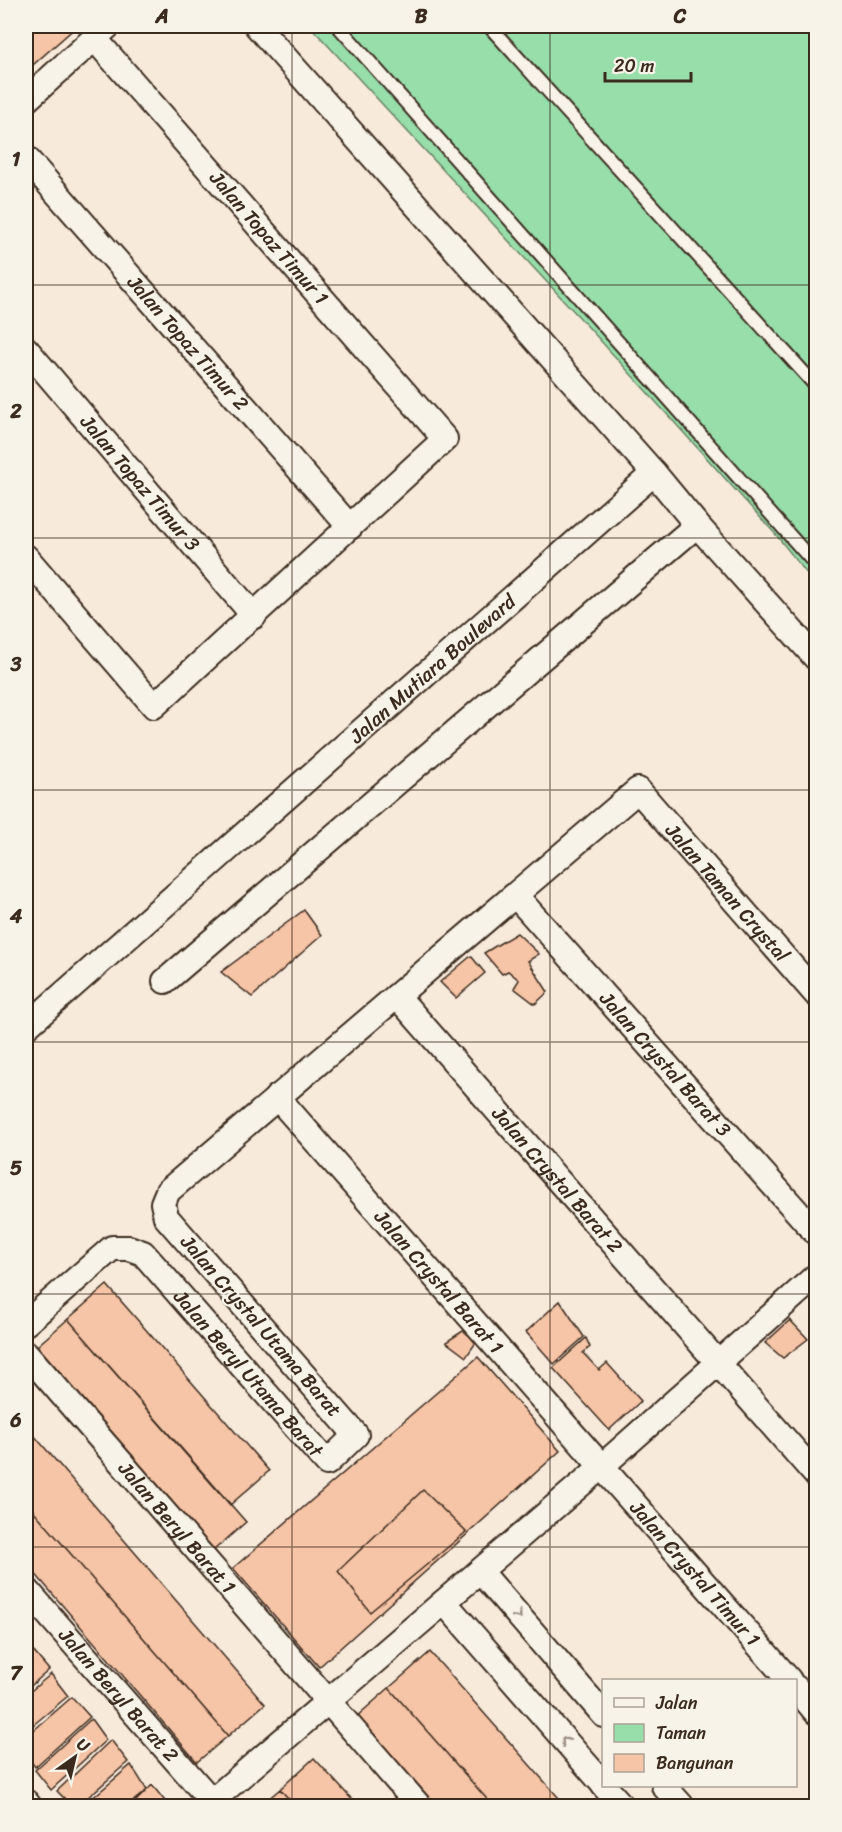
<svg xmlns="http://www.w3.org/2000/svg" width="842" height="1832" font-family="Sriracha,sans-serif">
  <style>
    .green { fill: #97deab; stroke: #698464; stroke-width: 1.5 }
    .building { fill: #f6c4a6; stroke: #3b2a1e; stroke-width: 1.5 }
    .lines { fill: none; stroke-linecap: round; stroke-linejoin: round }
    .service-casing { stroke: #3b2a1e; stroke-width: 16 }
    .minor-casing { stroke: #3b2a1e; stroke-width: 28 }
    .service { stroke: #f7f3e8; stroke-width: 12 }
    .minor { stroke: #f7f3e8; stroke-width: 24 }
    .oneway { stroke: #998e83 }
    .grid { fill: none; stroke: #3b2a1e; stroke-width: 1.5; stroke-opacity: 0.55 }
    .labels { text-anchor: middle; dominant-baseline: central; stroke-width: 4.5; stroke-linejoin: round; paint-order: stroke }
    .street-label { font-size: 20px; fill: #3b2a1e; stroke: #f7f3e8 }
    .neatline { fill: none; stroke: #3b2a1e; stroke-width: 2 }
    .grid-label { font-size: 20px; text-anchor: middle; font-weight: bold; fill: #3b2a1e }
  </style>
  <rect width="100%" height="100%" fill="#f7eadb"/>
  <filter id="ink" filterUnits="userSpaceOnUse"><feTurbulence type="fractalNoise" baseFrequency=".0167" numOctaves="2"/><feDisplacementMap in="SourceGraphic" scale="12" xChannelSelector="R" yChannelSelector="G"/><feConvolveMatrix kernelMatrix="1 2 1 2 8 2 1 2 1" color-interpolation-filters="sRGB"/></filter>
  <g filter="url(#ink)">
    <path class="green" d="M 310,26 L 816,26 L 816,585 L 777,536 L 581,319 Z"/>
    <path class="building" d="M 26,26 L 77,26 L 26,71 Z
      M 304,910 L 322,935 L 252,997 L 221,972 Z
      M 517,933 L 539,954 L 528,961 L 548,992 L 535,1004 L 514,988 L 519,980 L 508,971 L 502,974 L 484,953 Z
      M 471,956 L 485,973 L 456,998 L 440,982 Z
      M 107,1285 L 269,1471 L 230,1505 L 68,1319 Z
      M 560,1301 L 584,1337 L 554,1364 L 526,1332 Z
      M 68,1319 L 246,1522 L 214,1550 L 37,1346 Z
      M 790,1320 L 808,1339 L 783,1358 L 765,1343 Z
      M 463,1331 L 477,1341 L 466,1357 L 446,1342 Z
      M 586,1338 L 590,1347 L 583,1353 L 599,1370 L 607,1363 L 641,1401 L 609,1430 L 553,1368 Z
      M 478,1357 L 560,1451 L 319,1667 L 233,1568 Z
      M 26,1426 L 265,1704 L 228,1736 L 26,1502 Z
      M 423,1490 L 466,1532 L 370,1612 L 338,1571 Z
      M 26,1502 L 228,1736 L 197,1762 L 26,1563 Z
      M 33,1651 L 49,1670 L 26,1690 L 26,1657 Z
      M 430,1652 L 566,1806 L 493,1806 L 389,1688 Z
      M 51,1674 L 68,1696 L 26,1731 L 26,1695 Z
      M 389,1688 L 493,1806 L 435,1806 L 356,1717 Z
      M 72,1697 L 90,1717 L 35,1767 L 26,1755 L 26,1737 Z
      M 91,1719 L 106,1740 L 51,1790 L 35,1770 Z
      M 111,1740 L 128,1762 L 78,1806 L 72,1806 L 57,1791 Z
      M 314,1758 L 358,1806 L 295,1806 L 280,1789 Z
      M 131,1765 L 147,1790 L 127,1806 L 83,1806 Z
      M 152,1785 L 169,1806 L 131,1806 Z
      M 280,1789 L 295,1806 L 260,1806 Z"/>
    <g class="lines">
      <defs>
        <path id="service" d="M 338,26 L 816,565
          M 489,26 L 816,386"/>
        <g id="minor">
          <path d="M 257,26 L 654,473"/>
          <path d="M 26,100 L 108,26"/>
          <path id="s1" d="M 26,158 L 350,527"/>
          <path id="s2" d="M 26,349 L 254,616"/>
          <path d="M 26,557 L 154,706 L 445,439 L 94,38"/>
          <path id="s3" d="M 516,896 L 816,1233"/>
          <path d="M 165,981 L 697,525"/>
          <path id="s4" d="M 397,996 L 816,1475"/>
          <path id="s5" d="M 26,1027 L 654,473 L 697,525 L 816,658"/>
          <path id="s6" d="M 277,1097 L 789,1680"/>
          <path id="s7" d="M 26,1323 L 112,1248 L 129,1248 L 143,1253 L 327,1463 L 356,1435 L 166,1217 L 163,1203 L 168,1191 L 638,790 L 816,994"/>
          <path id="s8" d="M 26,1353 L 419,1806"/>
          <path d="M 480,1571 L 604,1715"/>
          <path id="s9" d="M 26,1589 L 216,1806"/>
          <path d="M 444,1602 L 604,1785"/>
          <path d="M 796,1688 L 816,1712"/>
          <path d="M 604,1786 L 622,1806"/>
          <path d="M 664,1786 L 682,1806"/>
          <path d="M 26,1802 L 29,1806"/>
          <path d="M 206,1806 L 601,1467 L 816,1276"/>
        </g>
      </defs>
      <use href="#service" class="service-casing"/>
      <use href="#minor" class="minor-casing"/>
      <use href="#service" class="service"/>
      <use href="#minor" class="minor"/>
    </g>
    <defs><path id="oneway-chevron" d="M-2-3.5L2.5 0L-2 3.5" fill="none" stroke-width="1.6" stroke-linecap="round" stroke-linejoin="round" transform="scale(1.5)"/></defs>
    <g class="oneway">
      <use href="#oneway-chevron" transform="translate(518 1615) rotate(49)"/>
      <use href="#oneway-chevron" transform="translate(565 1741) rotate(-131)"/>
    </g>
  </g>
  <path class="grid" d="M 292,26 L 292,1806M 550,26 L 550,1806M 26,285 L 816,285M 26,538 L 816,538M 26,790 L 816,790M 26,1042 L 816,1042M 26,1294 L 816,1294M 26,1547 L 816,1547"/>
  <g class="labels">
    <g class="street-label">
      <text transform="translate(269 238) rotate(49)">Jalan Topaz Timur 1</text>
      <text stroke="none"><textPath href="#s1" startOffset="246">Jalan Topaz Timur 2</textPath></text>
      <text stroke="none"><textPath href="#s2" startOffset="176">Jalan Topaz Timur 3</textPath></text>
      <text stroke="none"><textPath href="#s5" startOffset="542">Jalan Mutiara Boulevard</textPath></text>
      <text stroke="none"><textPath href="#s7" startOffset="1536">Jalan Taman Crystal</textPath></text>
      <text stroke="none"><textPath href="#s3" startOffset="225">Jalan Crystal Barat 3</textPath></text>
      <text stroke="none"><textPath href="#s4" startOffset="244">Jalan Crystal Barat 2</textPath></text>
      <text stroke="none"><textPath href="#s6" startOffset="246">Jalan Crystal Barat 1</textPath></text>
      <text transform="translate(261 1326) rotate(49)">Jalan Crystal Utama Barat</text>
      <text stroke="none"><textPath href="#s7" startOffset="306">Jalan Beryl Utama Barat</textPath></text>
      <text stroke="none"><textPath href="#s8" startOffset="231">Jalan Beryl Barat 1</textPath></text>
      <text stroke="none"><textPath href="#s6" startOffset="634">Jalan Crystal Timur 1</textPath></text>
      <text stroke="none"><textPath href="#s9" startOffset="141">Jalan Beryl Barat 2</textPath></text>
    </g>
  </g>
  <rect width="842" height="1832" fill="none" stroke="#f7f3e8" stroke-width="66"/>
  <rect x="602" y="1679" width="195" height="108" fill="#f7f3e8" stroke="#aca397" stroke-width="1.5"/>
  <rect x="614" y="1698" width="30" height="9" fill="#f7f3e8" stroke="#aca397" stroke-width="1.5"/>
  <text x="656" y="1709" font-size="18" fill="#3b2a1e">Jalan</text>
  <rect x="614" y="1724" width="30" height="18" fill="#97deab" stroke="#aca397" stroke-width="1.5"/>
  <text x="656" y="1739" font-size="18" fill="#3b2a1e">Taman</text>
  <rect x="614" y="1754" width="30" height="18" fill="#f6c4a6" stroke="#aca397" stroke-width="1.5"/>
  <text x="656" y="1769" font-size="18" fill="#3b2a1e">Bangunan</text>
  <g transform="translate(75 1757) rotate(34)" stroke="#f7f3e8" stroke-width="4.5" paint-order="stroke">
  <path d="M0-4.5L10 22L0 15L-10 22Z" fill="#3b2a1e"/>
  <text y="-9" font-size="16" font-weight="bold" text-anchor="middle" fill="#3b2a1e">U</text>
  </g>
  <path d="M605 72v9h86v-9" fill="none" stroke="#3b2a1e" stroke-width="3"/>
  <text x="614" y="72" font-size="18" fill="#3b2a1e" stroke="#f7f3e8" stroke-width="4.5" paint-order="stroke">20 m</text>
  <rect x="33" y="33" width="776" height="1766" class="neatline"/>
  <g class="grid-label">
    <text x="162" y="23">A</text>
    <text x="421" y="23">B</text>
    <text x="680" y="23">C</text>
    <text x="16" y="166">1</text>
    <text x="16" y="418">2</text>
    <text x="16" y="671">3</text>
    <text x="16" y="923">4</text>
    <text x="16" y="1175">5</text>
    <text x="16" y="1427">6</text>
    <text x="16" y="1680">7</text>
  </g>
</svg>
